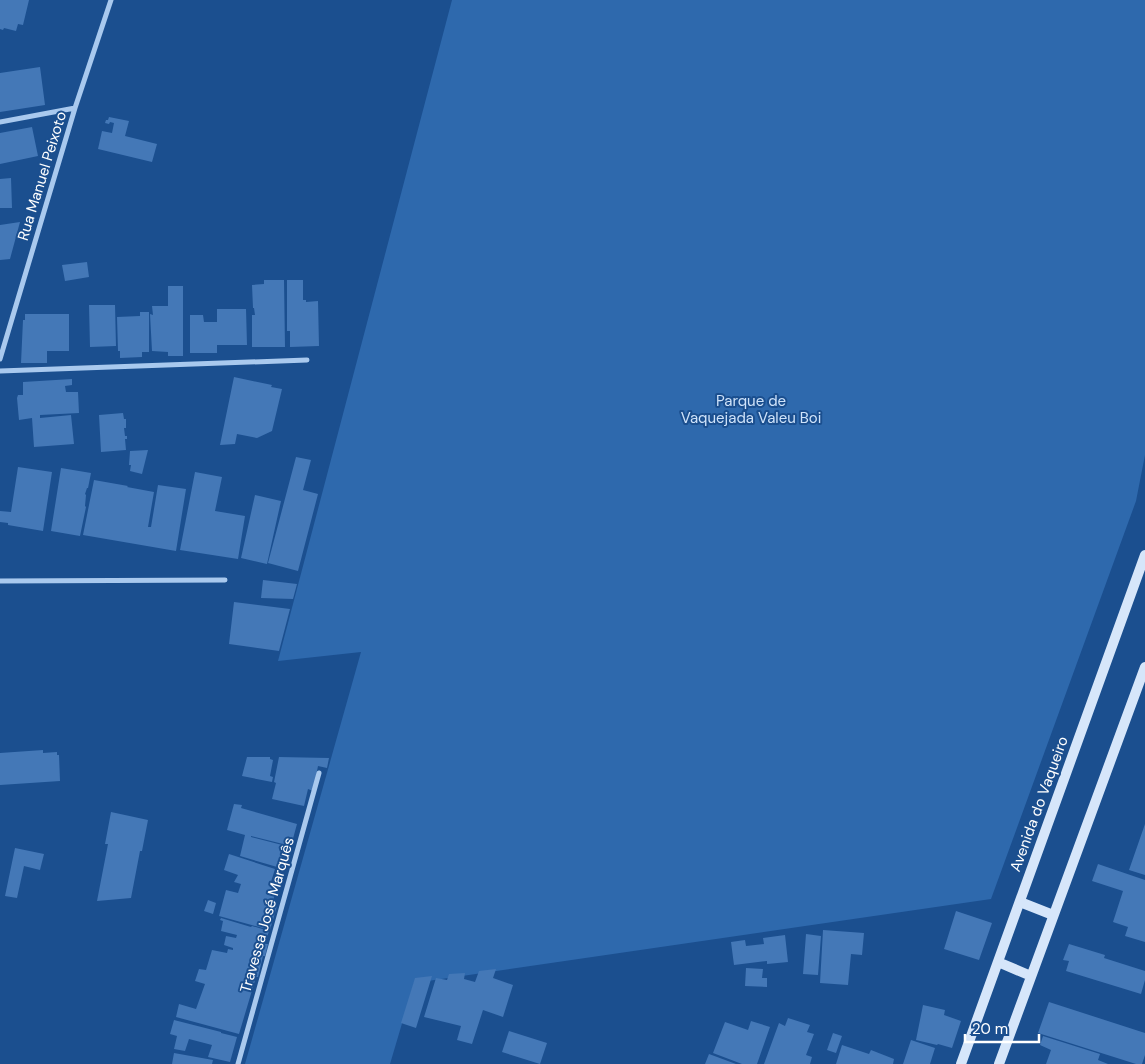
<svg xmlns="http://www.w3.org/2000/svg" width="1145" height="1064" font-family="'DM Sans',sans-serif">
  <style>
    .green { fill: #2e69ad }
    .building { fill: #4478b7 }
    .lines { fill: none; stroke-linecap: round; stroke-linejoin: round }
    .street { stroke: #a9c9ee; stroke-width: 5 }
    .secondary { stroke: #d6e6fa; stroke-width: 10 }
    .labels { text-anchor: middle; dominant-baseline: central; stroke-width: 4; stroke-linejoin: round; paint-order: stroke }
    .street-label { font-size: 15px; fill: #fff; stroke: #1b4f8f }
    .park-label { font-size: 15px; fill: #cfe3fa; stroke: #1b4f8f }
  </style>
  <rect width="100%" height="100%" fill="#1b4f8f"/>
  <path class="green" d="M 452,0 L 1145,0 L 1145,455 L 1136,501 L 991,899 L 414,983 L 390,1064 L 245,1064 L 361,652 L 278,661 Z"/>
  <path class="building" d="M 0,0 L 29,0 L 23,25 L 18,24 L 16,31 L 4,28 L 3,30 L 0,29 Z
    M 40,67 L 45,105 L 0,112 L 0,73 Z
    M 109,117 L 129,121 L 125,136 L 157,144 L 152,162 L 98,149 L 102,131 L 112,133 L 114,123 L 110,122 L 109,124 L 105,123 L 106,120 L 108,120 Z
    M 32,127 L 38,156 L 0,164 L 0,133 Z
    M 11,178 L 12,208 L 0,208 L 0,179 Z
    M 20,222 L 10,259 L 0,260 L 0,225 Z
    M 87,262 L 89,277 L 65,281 L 62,265 Z
    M 264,280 L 284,280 L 285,347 L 252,347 L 252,315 L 255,315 L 254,308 L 253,308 L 252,285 L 264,284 Z
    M 287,280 L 303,280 L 303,300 L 306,300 L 306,302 L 318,301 L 319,346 L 290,347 L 290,331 L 287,331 Z
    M 168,286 L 183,286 L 183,356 L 168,356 L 168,352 L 152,351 L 150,314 L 153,315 L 152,306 L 168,306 Z
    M 89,305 L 115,305 L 116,346 L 90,347 Z
    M 217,309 L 246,309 L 247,345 L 217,345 L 217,353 L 190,353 L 190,315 L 203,315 L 204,322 L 217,322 Z
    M 140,312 L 149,312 L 149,352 L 142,352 L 142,357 L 120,358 L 120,351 L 118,351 L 117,317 L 140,316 Z
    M 25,314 L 69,314 L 69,351 L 47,351 L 47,363 L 21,363 L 23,320 L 25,320 Z
    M 234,377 L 272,385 L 271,387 L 282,389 L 272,431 L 257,438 L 237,434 L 235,444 L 220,445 Z
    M 72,379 L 72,385 L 65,386 L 66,392 L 78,392 L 79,413 L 40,415 L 40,418 L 71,415 L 74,444 L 34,447 L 32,418 L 19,420 L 17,398 L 18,395 L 23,395 L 23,382 Z
    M 123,413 L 124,419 L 126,419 L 126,428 L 124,428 L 125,436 L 127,436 L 127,439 L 125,439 L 126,450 L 101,452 L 99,415 Z
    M 148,450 L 142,474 L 130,471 L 131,465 L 129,465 L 130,451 Z
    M 296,457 L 311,460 L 303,490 L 318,494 L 298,571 L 268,563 Z
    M 18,467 L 52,472 L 43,531 L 8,525 L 8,523 L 0,522 L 0,511 L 11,512 Z
    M 61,468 L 91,473 L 88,488 L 87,488 L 85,494 L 86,495 L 85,506 L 86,507 L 80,536 L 51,531 Z
    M 195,472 L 222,477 L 215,511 L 245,516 L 238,559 L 180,550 Z
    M 94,480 L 128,486 L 127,487 L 154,492 L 148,527 L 151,527 L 158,485 L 186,489 L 176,551 L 83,535 Z
    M 255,495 L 281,501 L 267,564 L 241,558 Z
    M 263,580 L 297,584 L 293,599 L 261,598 Z
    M 234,602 L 290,609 L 279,651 L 229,644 Z
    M 43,750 L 43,753 L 57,752 L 57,755 L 59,755 L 60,781 L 0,785 L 0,753 Z
    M 247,757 L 270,757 L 270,759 L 273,760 L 270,776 L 273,777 L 272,782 L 242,776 Z
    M 279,757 L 329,758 L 327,768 L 318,766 L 313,791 L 308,789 L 304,806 L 272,799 L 276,783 L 274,782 Z
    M 234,804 L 242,805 L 241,808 L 297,824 L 291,846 L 251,836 L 251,837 L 290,847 L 284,869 L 240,856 L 245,835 L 227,830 Z
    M 111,812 L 148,820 L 142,851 L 140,851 L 131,898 L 97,901 L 108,844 L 105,844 Z
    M 1145,824 L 1145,875 L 1129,870 Z
    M 15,848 L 44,854 L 40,870 L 24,866 L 17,898 L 5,896 Z
    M 229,854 L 275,869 L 270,885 L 277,887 L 272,904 L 277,906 L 270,930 L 219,916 L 226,890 L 238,893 L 241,884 L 234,882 L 238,875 L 224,870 Z
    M 1098,864 L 1145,880 L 1145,942 L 1125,936 L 1128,927 L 1113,922 L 1123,891 L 1092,881 Z
    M 208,900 L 216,903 L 213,914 L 204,911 Z
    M 956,911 L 992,923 L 979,960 L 944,949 Z
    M 221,918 L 251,927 L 252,926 L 269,931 L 265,944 L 268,944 L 265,956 L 263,956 L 258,977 L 256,977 L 239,1034 L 176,1017 L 179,1004 L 196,1009 L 205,984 L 195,981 L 199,969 L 206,970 L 212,950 L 227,953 L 228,949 L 233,950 L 233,948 L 224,945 L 226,936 L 236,938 L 237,935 L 221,931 L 223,921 L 220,920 Z
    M 823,930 L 864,933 L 862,955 L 851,954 L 848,985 L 820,983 Z
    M 806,934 L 821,936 L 818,975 L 803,974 Z
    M 785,935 L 788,962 L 767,964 L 767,961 L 734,965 L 731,942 L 745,940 L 746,946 L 764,944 L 763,938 Z
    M 1069,944 L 1105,955 L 1104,958 L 1145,971 L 1145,980 L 1141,994 L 1066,971 L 1069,961 L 1063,960 Z
    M 746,968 L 763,969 L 762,978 L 767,978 L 767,987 L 745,986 Z
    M 496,969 L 493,978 L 513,985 L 503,1017 L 483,1010 L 472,1044 L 457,1040 L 461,1026 L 424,1017 L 436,978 L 447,980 L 449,974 L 465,973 L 464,979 L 475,982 L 479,971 Z
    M 432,976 L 416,1028 L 401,1023 L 415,978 Z
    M 1049,1002 L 1145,1033 L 1145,1055 L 1142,1064 L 1136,1064 L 1038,1033 Z
    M 923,1005 L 945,1010 L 944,1015 L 961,1021 L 952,1048 L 938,1044 L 937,1045 L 916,1040 Z
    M 788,1018 L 810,1025 L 807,1032 L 814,1034 L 806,1055 L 812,1057 L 810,1064 L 764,1064 L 779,1023 L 785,1026 Z
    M 174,1020 L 221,1032 L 221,1033 L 237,1037 L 230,1062 L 208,1057 L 212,1045 L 189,1039 L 185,1051 L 174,1049 L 177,1036 L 170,1034 Z
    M 751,1021 L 770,1027 L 757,1064 L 742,1064 L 713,1053 L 725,1022 L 748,1030 Z
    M 509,1031 L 547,1043 L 540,1064 L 502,1052 Z
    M 833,1033 L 842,1036 L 836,1053 L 827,1050 Z
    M 1043,1036 L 1100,1054 L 1098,1060 L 1108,1064 L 1046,1064 L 1051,1050 L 1040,1045 Z
    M 911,1040 L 935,1048 L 930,1064 L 903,1064 Z
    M 842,1045 L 869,1054 L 871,1050 L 894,1059 L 893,1064 L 836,1064 Z
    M 174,1053 L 213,1060 L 212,1064 L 172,1064 Z
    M 709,1054 L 736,1064 L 705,1064 Z"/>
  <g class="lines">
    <path class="street" d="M 0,122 L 75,108
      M 0,359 L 75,108 L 111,0
      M 0,371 L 307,360
      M 0,581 L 225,580
      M 238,1064 L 319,773"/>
    <path class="secondary" d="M 1020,902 L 1053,915
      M 998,962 L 1031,976
      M 961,1064 L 1145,555
      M 999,1064 L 1145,667"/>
  </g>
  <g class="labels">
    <g class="street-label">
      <text transform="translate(42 176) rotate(-73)">Rua Manuel Peixoto</text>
      <text transform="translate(1039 804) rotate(-70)">Avenida do Vaqueiro</text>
      <text transform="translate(267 915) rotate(-74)">Travessa José Marquês</text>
    </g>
    <g class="park-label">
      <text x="751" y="401">Parque de<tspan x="751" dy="17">Vaquejada Valeu Boi</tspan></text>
    </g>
  </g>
  <path d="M965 1034v8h74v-8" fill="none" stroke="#ffffff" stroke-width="2.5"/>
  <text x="972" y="1034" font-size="15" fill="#ffffff" stroke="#1b4f8f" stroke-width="4" paint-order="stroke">20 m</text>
</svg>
